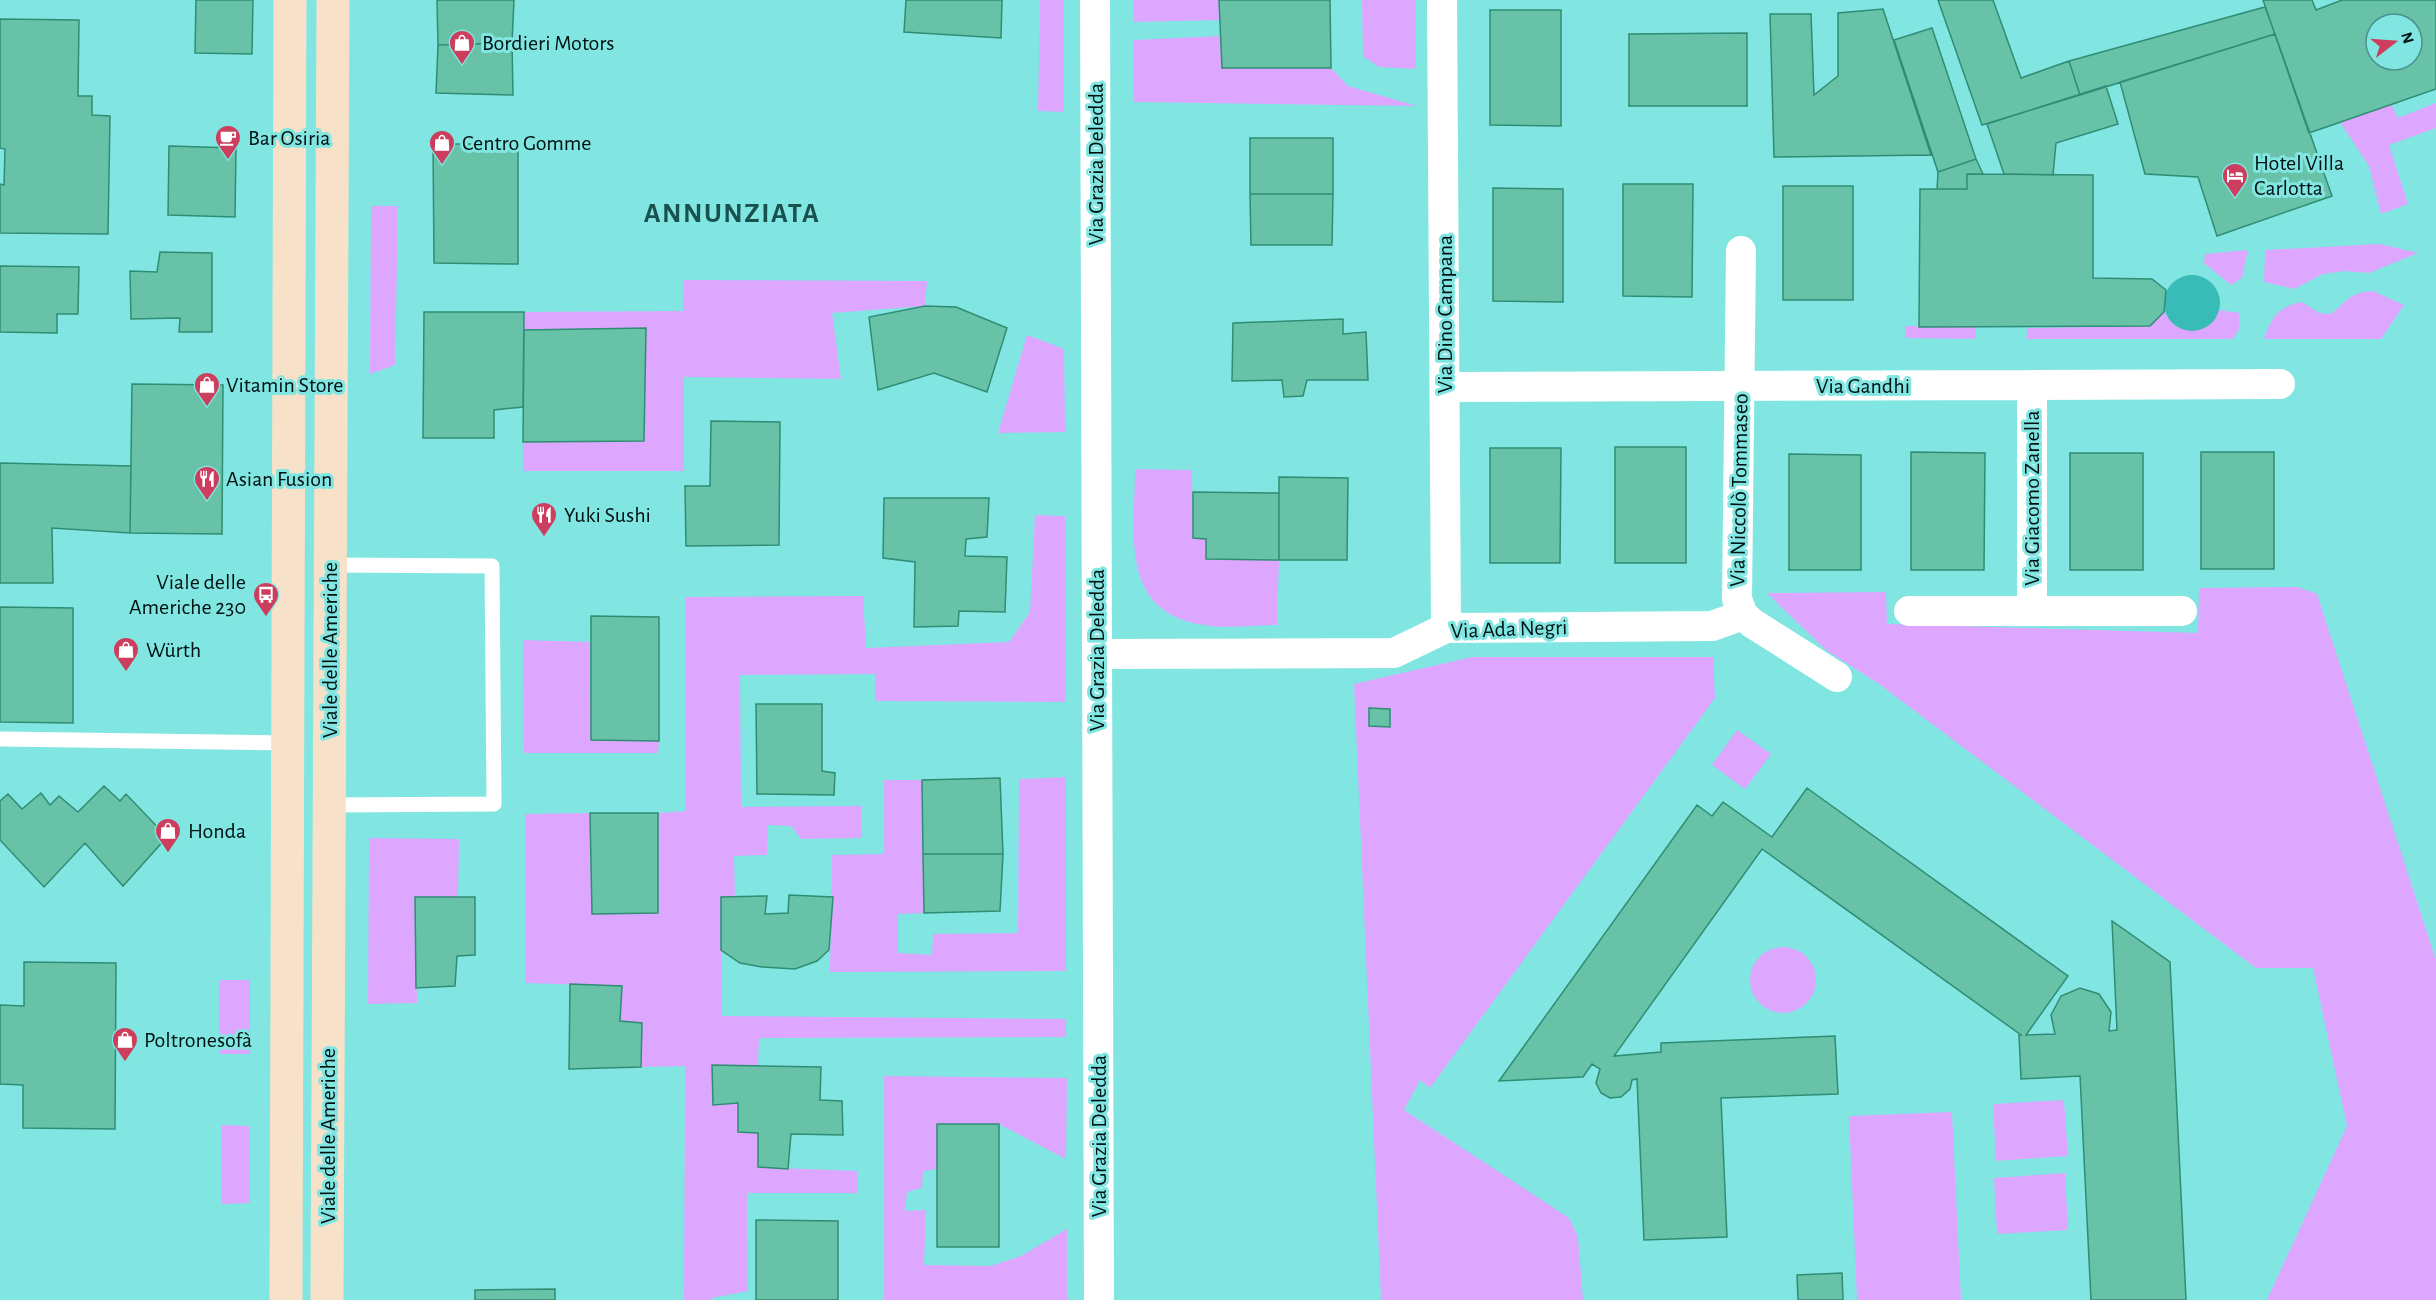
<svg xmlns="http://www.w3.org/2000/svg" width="2436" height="1300" font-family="'Alegreya Sans',sans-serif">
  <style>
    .green { fill: #dda7ff }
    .water { fill: #39bbb7 }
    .building { fill: #68c2a7; stroke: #2f8d74; stroke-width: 1.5; fill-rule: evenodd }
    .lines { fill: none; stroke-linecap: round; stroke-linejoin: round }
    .lane { stroke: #fff; stroke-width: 15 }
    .street { stroke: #fff; stroke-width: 30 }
    .primary { stroke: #f7e2c9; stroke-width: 33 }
    .labels { text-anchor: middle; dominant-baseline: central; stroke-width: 6; stroke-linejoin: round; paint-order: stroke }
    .poi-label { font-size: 22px; fill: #011; stroke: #81e6e2; text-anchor: start }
    .street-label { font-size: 22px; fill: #011; stroke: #81e6e2 }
    .district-label { font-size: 28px; font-weight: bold; letter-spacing: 1.5px; fill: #19514f; stroke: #81e6e2 }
  </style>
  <rect width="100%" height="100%" fill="#81e6e2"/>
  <path class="green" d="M 1040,0 L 1064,0 L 1064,112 L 1038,111 Z
    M 1134,0 L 1219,0 L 1220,20 L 1134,22 Z
    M 1362,0 L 1416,0 L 1416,69 L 1379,67 L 1363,56 Z
    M 1221,36 L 1222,68 L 1331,68 L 1348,86 L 1417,106 L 1134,102 L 1134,40 Z
    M 2436,103 L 2436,128 L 2389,145 L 2408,204 L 2381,214 L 2369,166 L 2340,122 L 2391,104 L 2398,118 Z
    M 371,206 L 398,206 L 395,365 L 370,374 Z
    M 2380,244 L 2418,253 L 2369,273 L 2344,271 L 2323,274 L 2294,289 L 2264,282 L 2265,250 Z
    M 2248,250 L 2242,278 L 2231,285 L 2204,263 L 2205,254 Z
    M 684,280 L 927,281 L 925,306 L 832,313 L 841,379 L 684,377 L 684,471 L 523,471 L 523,442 L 644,441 L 646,328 L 524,330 L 524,312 L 683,311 Z
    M 2373,291 L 2404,305 L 2381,339 L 2264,339 C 2271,317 2279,306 2302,302 L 2319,313 L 2331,314 C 2349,300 2348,293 2373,291 Z
    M 2219,310 L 2239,313 L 2239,329 L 2233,339 L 2026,339 L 2028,328 L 2150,326 L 2164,312 L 2174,325 L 2211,324 Z
    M 1905,326 L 1976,327 L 1976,339 L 1906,338 Z
    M 1027,335 L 1064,349 L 1065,432 L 998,433 Z
    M 1135,469 L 1192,470 L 1193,538 L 1206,539 L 1206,559 L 1279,560 L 1277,625 C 1254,625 1227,629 1204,625 C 1118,612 1135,533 1135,469 Z
    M 1035,515 L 1065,516 L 1065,702 L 875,701 L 875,674 L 740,675 L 741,807 L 861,806 L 862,838 L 801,839 L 791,826 L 768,825 L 767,855 L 734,856 L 735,897 L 721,898 L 721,1016 L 1066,1019 L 1066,1037 L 759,1038 L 758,1066 L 712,1065 L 713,1105 L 738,1103 L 738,1132 L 758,1133 L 758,1167 L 857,1171 L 858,1193 L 747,1193 L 748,1291 L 712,1298 L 712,1300 L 684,1300 L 685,1066 L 641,1067 L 642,1023 L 620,1021 L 622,986 L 525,983 L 525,814 L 590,813 L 592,913 L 658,913 L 658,813 L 686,811 L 686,597 L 863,596 L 866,648 L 1009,642 L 1030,612 Z
    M 2298,587 L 2317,594 L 2436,960 L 2436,1300 L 2267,1300 L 2347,1126 L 2313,968 L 2256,968 L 1879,684 L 1826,650 L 1767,593 L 1886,592 L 1887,624 L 2198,633 L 2199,588 Z
    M 523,640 L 590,642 L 591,740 L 659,741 L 658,753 L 524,753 Z
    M 1472,657 L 1713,657 L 1715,698 L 1430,1088 L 1420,1080 L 1404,1110 L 1569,1218 L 1578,1237 L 1583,1300 L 1381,1300 L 1354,684 Z
    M 1737,730 L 1771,754 L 1745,789 L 1712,765 Z
    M 1066,777 L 1066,971 L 830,972 L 832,855 L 884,854 L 884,780 L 922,780 L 924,913 L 898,914 L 898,953 L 932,955 L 933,934 L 1018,933 L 1019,779 Z
    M 369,838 L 459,839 L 458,897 L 415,898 L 417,1003 L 368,1004 Z
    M1750 980a33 33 0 1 1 66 0a33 33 0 1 1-66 0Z
    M 219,980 L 250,980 L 250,1054 L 219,1054 Z
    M 884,1076 L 1067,1078 L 1066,1159 L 999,1124 L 937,1124 L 937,1169 L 923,1171 L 922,1188 L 907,1192 L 905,1211 L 926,1210 L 924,1265 L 991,1266 L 1021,1256 L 1067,1229 L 1067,1300 L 884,1300 Z
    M 2064,1100 L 2068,1156 L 1996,1161 L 1993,1104 Z
    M 1952,1112 L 1961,1300 L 1857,1300 L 1849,1116 Z
    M 222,1125 L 249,1126 L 250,1203 L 222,1204 Z
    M 2065,1173 L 2068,1230 L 1997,1234 L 1994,1178 Z"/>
  <path class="water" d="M2164 303a28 28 0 1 1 56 0a28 28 0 1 1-56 0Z"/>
  <path class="building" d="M 196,0 L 253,0 L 252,54 L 195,53 Z
    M 437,0 L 514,0 L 512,43 L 438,45 Z
    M 906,0 L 1002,0 L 1001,38 L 904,32 Z
    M 1219,0 L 1330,0 L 1331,68 L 1222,68 Z
    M 1938,0 L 1993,0 L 2021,78 L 2069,61 L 2080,95 L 1982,125 Z
    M 2263,0 L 2312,0 L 2316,10 L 2342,0 L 2436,0 L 2436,89 L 2309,133 ZM 2376,24 L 2412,24 L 2412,60 L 2376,60 Z
    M 2265,7 L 2275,34 L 2080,95 L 2069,61 Z
    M 1883,9 L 1931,155 L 1774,157 L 1770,14 L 1811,14 L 1814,95 L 1838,76 L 1838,13 Z
    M 1490,10 L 1561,10 L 1561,126 L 1490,125 Z
    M 0,19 L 79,20 L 78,96 L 92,96 L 92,115 L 110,116 L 108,234 L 0,233 L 0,184 L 4,185 L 5,149 L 0,148 Z
    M 1932,28 L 1976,159 L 1938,172 L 1894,40 Z
    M 1747,33 L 1747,106 L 1629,106 L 1629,34 Z
    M 2275,34 L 2332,196 L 2217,236 L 2198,177 L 2145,174 L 2120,82 Z
    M 512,43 L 513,95 L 436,93 L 438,45 Z
    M 2106,86 L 2118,124 L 2056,143 L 2053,175 L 2004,174 L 1987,124 Z
    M 1250,138 L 1333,138 L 1333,194 L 1250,194 Z
    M 433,144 L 518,144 L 518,264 L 434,263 Z
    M 169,146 L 236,148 L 235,217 L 168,215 Z
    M 1976,159 L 1983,174 L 1967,174 L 1967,189 L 1937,189 L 1938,172 Z
    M 1967,174 L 2093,175 L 2093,278 L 2152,279 L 2166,290 L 2164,312 L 2150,326 L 1919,327 L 1920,189 L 1967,189 Z
    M 1623,184 L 1693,184 L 1692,297 L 1623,296 Z
    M 1783,186 L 1853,186 L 1853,300 L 1783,300 Z
    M 1493,188 L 1563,189 L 1563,302 L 1493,301 Z
    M 1250,194 L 1333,194 L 1332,245 L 1251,245 Z
    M 160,252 L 212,253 L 212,332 L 179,332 L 180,318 L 131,319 L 130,271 L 157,272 Z
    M 0,266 L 79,267 L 78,314 L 57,314 L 57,333 L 0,332 Z
    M 925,306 L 956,307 L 1007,328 L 987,392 L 934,373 L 878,390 L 869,317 Z
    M 424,312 L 524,312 L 523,407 L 494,410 L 494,438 L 423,438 Z
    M 1343,319 L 1343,334 L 1366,332 L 1368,380 L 1307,380 L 1303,396 L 1284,397 L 1282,380 L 1232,381 L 1233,323 Z
    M 646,328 L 644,441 L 523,442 L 524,330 Z
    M 132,384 L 223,385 L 222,534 L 130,533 Z
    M 711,421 L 780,422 L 779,545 L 686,546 L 685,486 L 710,486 Z
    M 1615,447 L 1686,447 L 1686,563 L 1615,563 Z
    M 1490,448 L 1561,448 L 1560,563 L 1490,563 Z
    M 1911,452 L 1985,453 L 1984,570 L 1911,570 Z
    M 2201,452 L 2274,452 L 2274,569 L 2201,569 Z
    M 2070,453 L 2143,453 L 2143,570 L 2070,570 Z
    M 1789,454 L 1861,455 L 1861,570 L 1789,570 Z
    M 0,463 L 131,466 L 130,533 L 52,528 L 53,583 L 0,583 Z
    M 1279,477 L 1348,478 L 1347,560 L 1279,560 Z
    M 1193,492 L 1279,493 L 1279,560 L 1206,559 L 1206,539 L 1193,538 Z
    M 884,498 L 989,498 L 987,537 L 966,539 L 965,556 L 1007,557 L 1005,612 L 959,611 L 958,626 L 914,627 L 915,562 L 883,558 Z
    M 0,607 L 73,608 L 73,723 L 0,722 Z
    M 591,616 L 659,617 L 659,741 L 591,740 Z
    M 756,704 L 822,704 L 822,771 L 835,773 L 834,795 L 757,794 Z
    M 1369,708 L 1390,709 L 1390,727 L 1369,726 Z
    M 1000,778 L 1003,854 L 923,854 L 922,780 Z
    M 104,786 L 120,801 L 126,794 L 167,837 L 123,886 L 85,843 L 44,887 L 0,840 L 0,801 L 8,794 L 22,809 L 41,793 L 50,805 L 59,796 L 78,812 Z
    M 1807,788 L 2068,976 L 2026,1035 L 2055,1034 L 2051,1015 L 2061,996 L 2080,988 L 2099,994 L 2111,1012 L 2109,1031 L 2117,1030 L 2112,921 L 2170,962 L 2186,1300 L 2091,1300 L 2080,1076 L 2021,1079 L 2019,1035 L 2021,1035 L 1762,849 L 1614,1056 L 1661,1052 L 1661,1043 L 1835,1036 L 1838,1094 L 1721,1098 L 1727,1237 L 1644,1240 L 1637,1079 L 1632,1080 L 1630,1089 L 1621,1097 L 1610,1098 L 1601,1093 L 1596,1083 L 1600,1069 L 1592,1064 L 1583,1077 L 1499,1081 L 1697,805 L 1712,816 L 1723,802 L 1772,837 Z
    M 590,813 L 658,813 L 658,913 L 592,914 Z
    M 923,854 L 1003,854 L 1000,911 L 924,913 Z
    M 789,895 L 833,897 L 829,950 L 817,961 L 795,969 L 762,967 L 740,963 L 721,950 L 721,897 L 767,896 L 765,914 L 788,913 Z
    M 415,897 L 475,897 L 475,955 L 457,956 L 455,986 L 416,988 Z
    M 24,962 L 116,963 L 115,1129 L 23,1128 L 23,1085 L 0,1084 L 0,1005 L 24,1006 Z
    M 570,984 L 622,986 L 620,1021 L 642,1023 L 641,1067 L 569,1069 Z
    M 712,1065 L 821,1067 L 820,1100 L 842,1101 L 843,1135 L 791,1134 L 788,1169 L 758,1167 L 758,1133 L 738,1132 L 738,1103 L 713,1105 Z
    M 937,1124 L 999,1124 L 999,1247 L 937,1247 Z
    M 756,1220 L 838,1221 L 838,1300 L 756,1300 Z
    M 1842,1273 L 1843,1300 L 1798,1300 L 1797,1275 Z
    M 555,1289 L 555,1300 L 475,1300 L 475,1290 Z"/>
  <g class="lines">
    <path class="lane" d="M 0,739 L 287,743
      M 329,805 L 494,804 L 492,566 L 330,565"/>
    <path class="street" d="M 1095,0 L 1099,1300
      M 1442,0 L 1446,628
      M 1741,251 L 1737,599 L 1743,615 L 1752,623 L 1837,677
      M 1446,387 L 2280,384
      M 1909,611 L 2182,611
      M 2032,611 L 2032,385
      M 1097,654 L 1394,653 L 1446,628 L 1712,626 L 1743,615"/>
    <path class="primary" d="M 286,1300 L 290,0
      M 327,1300 L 333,0"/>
  </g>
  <defs>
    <symbol id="shop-pin" viewBox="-11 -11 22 30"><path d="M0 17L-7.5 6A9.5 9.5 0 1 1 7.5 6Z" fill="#cd3d5d" stroke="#81e6e2"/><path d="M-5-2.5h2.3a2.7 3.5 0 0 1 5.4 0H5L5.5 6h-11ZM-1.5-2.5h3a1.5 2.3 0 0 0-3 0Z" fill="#fff"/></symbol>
    <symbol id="cafe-pin" viewBox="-11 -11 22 30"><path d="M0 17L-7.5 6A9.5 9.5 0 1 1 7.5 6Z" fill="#cd3d5d" stroke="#81e6e2"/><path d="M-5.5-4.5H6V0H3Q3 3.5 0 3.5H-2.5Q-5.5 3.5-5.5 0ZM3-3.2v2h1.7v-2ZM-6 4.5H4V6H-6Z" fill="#fff"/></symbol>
    <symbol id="hotel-pin" viewBox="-11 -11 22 30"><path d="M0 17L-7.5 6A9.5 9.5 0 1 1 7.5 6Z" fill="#cd3d5d" stroke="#81e6e2"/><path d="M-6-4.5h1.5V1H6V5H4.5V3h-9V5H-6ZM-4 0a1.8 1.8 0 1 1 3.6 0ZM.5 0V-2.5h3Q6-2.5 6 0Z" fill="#fff"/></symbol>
    <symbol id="restaurant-pin" viewBox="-11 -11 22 30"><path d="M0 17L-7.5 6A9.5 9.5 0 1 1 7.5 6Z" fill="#cd3d5d" stroke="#81e6e2"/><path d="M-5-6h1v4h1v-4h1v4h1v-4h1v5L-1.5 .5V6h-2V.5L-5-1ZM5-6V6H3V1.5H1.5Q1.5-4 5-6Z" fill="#fff"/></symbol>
    <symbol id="bus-pin" viewBox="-11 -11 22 30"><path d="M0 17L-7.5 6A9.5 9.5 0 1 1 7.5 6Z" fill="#cd3d5d" stroke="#81e6e2"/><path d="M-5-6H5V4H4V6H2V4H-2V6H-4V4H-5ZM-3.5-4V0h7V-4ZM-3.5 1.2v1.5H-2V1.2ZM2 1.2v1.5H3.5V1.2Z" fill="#fff"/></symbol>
  </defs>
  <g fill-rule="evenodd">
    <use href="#shop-pin" x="447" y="28" width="30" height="40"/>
    <use href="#cafe-pin" x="213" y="123" width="30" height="40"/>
    <use href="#shop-pin" x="427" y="128" width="30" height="40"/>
    <use href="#hotel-pin" x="2220" y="161" width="30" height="40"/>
    <use href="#shop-pin" x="192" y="370" width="30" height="40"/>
    <use href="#restaurant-pin" x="192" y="464" width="30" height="40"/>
    <use href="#restaurant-pin" x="529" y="500" width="30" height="40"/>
    <use href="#bus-pin" x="251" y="580" width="30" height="40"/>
    <use href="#shop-pin" x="111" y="635" width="30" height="40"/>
    <use href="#shop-pin" x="153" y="816" width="30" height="40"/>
    <use href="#shop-pin" x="110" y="1025" width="30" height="40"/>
  </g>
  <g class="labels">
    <g class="poi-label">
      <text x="482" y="43">Bordieri Motors</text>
      <text x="248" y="138">Bar Osiria</text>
      <text x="462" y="143">Centro Gomme</text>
      <text x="2254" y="163">Hotel Villa<tspan x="2254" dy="25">Carlotta</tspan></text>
      <text x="226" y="385">Vitamin Store</text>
      <text x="226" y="479">Asian Fusion</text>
      <text x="564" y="515">Yuki Sushi</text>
      <text x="246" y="582" text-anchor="end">Viale delle<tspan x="246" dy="25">Americhe 230</tspan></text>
      <text x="146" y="650">Würth</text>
      <text x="188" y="831">Honda</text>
      <text x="144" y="1040">Poltronesofà</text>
    </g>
    <g class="street-label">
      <text transform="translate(1096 164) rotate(-90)">Via Grazia Deledda</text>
      <text transform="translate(1445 314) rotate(-90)">Via Dino Campana</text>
      <text x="1863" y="386">Via Gandhi</text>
      <text transform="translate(1739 490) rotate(-89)">Via Niccolò Tommaseo</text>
      <text transform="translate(2032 498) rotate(-90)">Via Giacomo Zanella</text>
      <text transform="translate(1509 629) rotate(-2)">Via Ada Negri</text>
      <text transform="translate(330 650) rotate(-90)">Viale delle Americhe</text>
      <text transform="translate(1097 650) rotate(-90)">Via Grazia Deledda</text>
      <text transform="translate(328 1136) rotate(-90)">Viale delle Americhe</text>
      <text transform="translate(1099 1136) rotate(-90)">Via Grazia Deledda</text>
    </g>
    <g class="district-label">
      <text x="732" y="214">ANNUNZIATA</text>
    </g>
  </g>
  <g transform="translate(2394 42) rotate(73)"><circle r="28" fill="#81e6e2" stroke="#4d918e" stroke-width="1.5"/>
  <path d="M0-4.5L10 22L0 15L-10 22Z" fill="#cd3d5d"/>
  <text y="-9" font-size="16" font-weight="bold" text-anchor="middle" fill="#001111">N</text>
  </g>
</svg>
